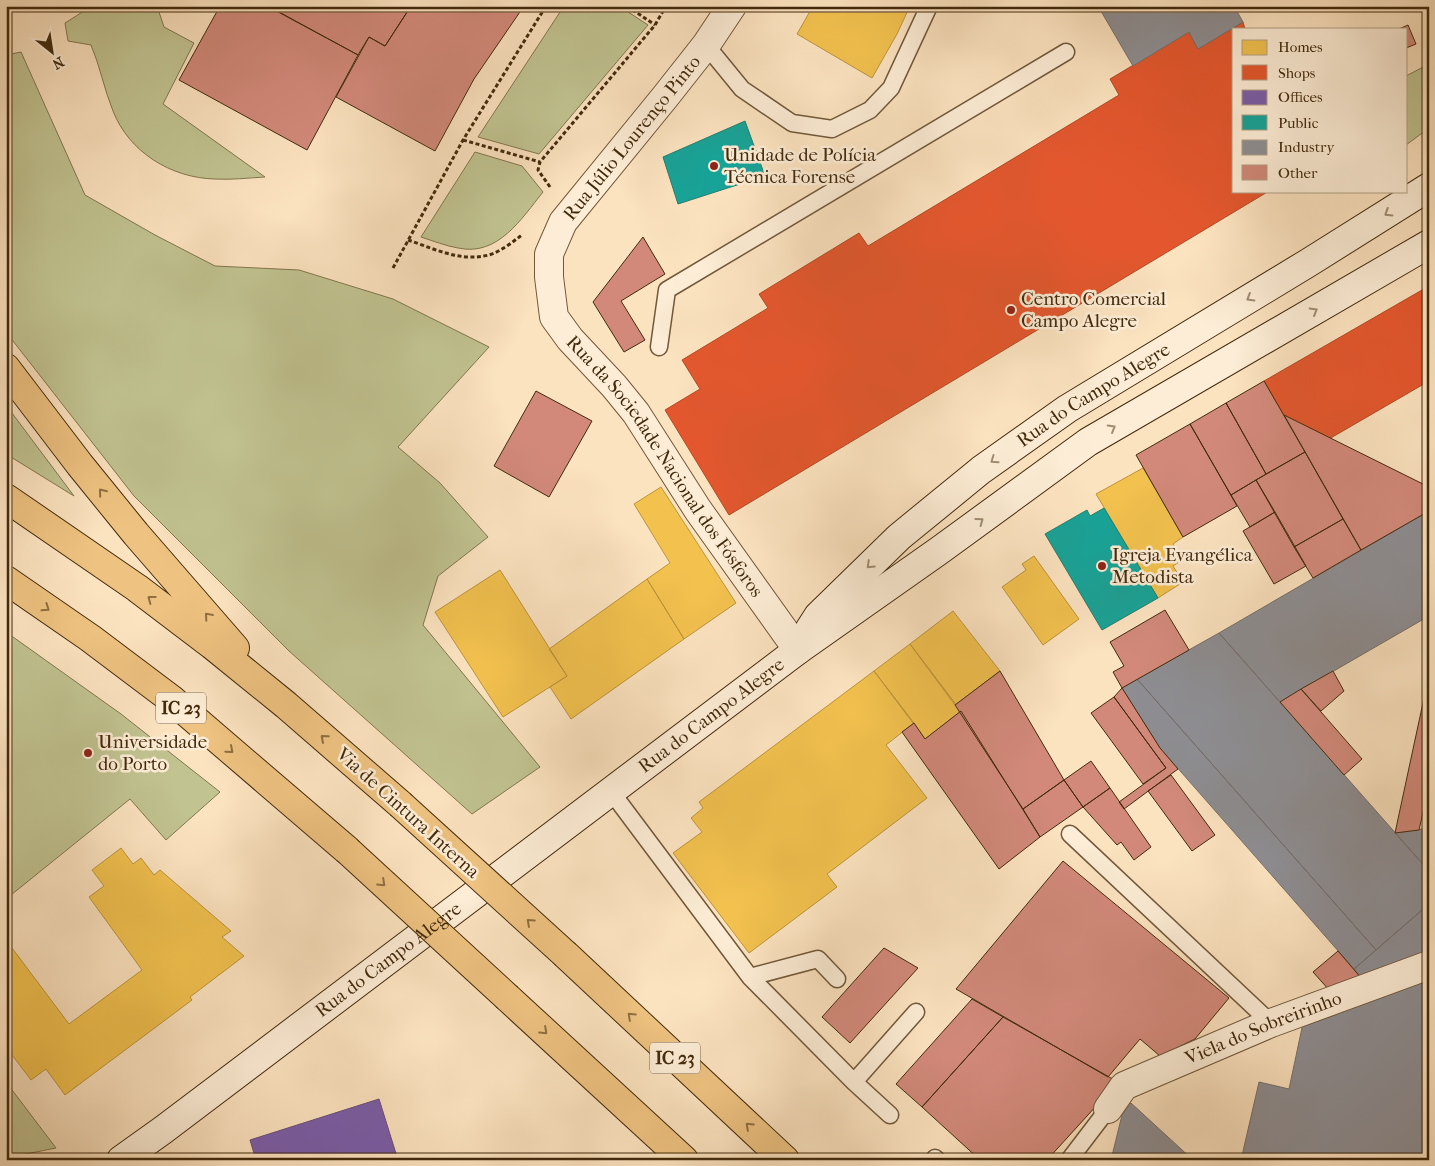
<svg xmlns="http://www.w3.org/2000/svg" width="1435" height="1166" font-family="'IM FELL French Canon',serif">
  <style>
    .green { fill: #c1c391; stroke: #82764e }
    .homes { fill: #f2c14e; stroke: #bd943a }
    .shops { fill: #e4572e; stroke: #b34a24 }
    .offices { fill: #7b5ea7; stroke: #6a4e78 }
    .public { fill: #17a398; stroke: #247f6e }
    .industry { fill: #8d8d92; stroke: #766f6a }
    .building { fill: #d2897a; stroke: #422a0c }
    .lines { fill: none; stroke-linecap: round; stroke-linejoin: round }
    .service-casing { stroke: #705839; stroke-width: 19 }
    .minor-casing { stroke: #705839; stroke-width: 30 }
    .secondary-casing { stroke: #422a0c; stroke-width: 30 }
    .motorway-casing { stroke: #422a0c; stroke-width: 30 }
    .path { stroke: #422a0c; stroke-width: 3; stroke-dasharray: 4 2.5; stroke-linecap: butt }
    .service { stroke: #fdedd6; stroke-width: 16 }
    .minor { stroke: #fdedd6; stroke-width: 28 }
    .secondary { stroke: #fdedd6; stroke-width: 28 }
    .motorway { stroke: #eec280; stroke-width: 28 }
    .motorway-bridge-casing { stroke: #422a0c; stroke-width: 30; stroke-linecap: butt }
    .motorway-bridge { stroke: #eec280; stroke-width: 28 }
    .oneway { stroke: #a08c71 }
    .oneway2 { stroke: #8f6e40 }
    .poi-dot { fill: #8f2418; stroke: #fdedd6; stroke-width: 2 }
    .labels { text-anchor: middle; dominant-baseline: central; stroke-width: 5; stroke-linejoin: round; paint-order: stroke }
    .shield { fill: #fdedd6; stroke: #7a6449; stroke-width: 1 }
    .shield-label { font-size: 18px; font-weight: bold; fill: #422a0c }
    .street-label { font-size: 19px; fill: #422a0c; stroke: #fdedd6 }
    .poi-label { font-size: 19px; fill: #422a0c; stroke: #fdedd6; text-anchor: start }
  </style>
  <rect width="100%" height="100%" fill="#fce3c0"/>
  <filter id="stains"><feTurbulence type="fractalNoise" baseFrequency=".004" numOctaves="4"/><feColorMatrix values="0 0 0 0 .2 0 0 0 0 .09 0 0 0 0 .02 0 0 0 .5 -.17"/></filter>
  <radialGradient id="worn" r=".72"><stop offset=".6" stop-color="#630" stop-opacity="0"/><stop offset="1" stop-color="#630" stop-opacity=".3"/></radialGradient>
  <path class="green" d="M 92,6 L 157,6 L 164,27 L 194,43 L 163,104 L 265,177 C 248,178 231,180 215,179 C 171,178 129,152 113,111 C 104,89 100,66 91,45 L 68,41 L 65,23 Z
    M 564,6 L 619,6 L 648,25 L 539,154 L 478,137 Z
    M 21,52 L 85,195 L 155,235 L 215,266 L 299,270 L 393,299 L 489,347 L 398,447 L 440,483 L 488,537 L 438,576 L 423,625 L 540,767 L 472,814 L 289,651 L 134,496 L 6,332 L 6,55 Z
    M 1429,64 L 1429,128 L 1406,145 L 1406,76 Z
    M 475,152 L 522,166 L 543,192 C 522,218 498,257 458,248 C 446,246 433,241 421,237 Z
    M 6,405 L 74,496 L 6,454 Z
    M 6,632 L 121,714 L 220,792 L 166,840 L 130,799 L 6,899 Z
    M 6,1082 L 56,1148 L 6,1158 Z"/>
  <path class="homes" d="M 813,6 L 910,6 L 897,34 L 872,78 L 797,34 Z
    M 1143,468 L 1183,537 L 1173,544 L 1182,560 L 1173,566 L 1183,582 L 1158,598 L 1096,494 Z
    M 661,487 L 736,603 L 684,639 L 647,579 L 670,563 L 634,504 Z
    M 1034,556 L 1079,619 L 1043,645 L 1002,587 L 1026,570 L 1022,564 Z
    M 500,570 L 567,676 L 503,717 L 435,612 Z
    M 647,579 L 684,639 L 571,719 L 550,687 L 567,676 L 549,649 Z
    M 953,611 L 1000,671 L 955,705 L 910,644 Z
    M 910,644 L 961,711 L 925,739 L 874,671 Z
    M 874,671 L 914,723 L 886,745 L 927,798 L 827,874 L 837,887 L 749,953 L 673,853 L 702,832 L 691,818 L 703,808 L 699,802 Z
    M 121,848 L 133,864 L 141,858 L 154,875 L 160,870 L 231,931 L 222,937 L 244,956 L 190,997 L 192,1000 L 65,1095 L 46,1069 L 31,1080 L 6,1047 L 6,940 L 69,1024 L 142,970 L 89,897 L 104,886 L 92,870 Z"/>
  <path class="shops" d="M 1243,22 L 1245,29 L 1234,29 L 1234,191 L 1269,191 L 729,515 L 665,410 L 700,389 L 682,360 L 768,308 L 759,294 L 859,233 L 868,246 L 1119,95 L 1110,79 L 1189,32 L 1198,49 Z
    M 1429,286 L 1429,381 L 1329,439 L 1284,415 L 1264,381 Z"/>
  <path class="offices" d="M 379,1099 L 398,1160 L 256,1160 L 250,1140 Z"/>
  <path class="public" d="M 745,121 L 765,176 L 678,204 L 663,157 Z
    M 1104,508 L 1158,598 L 1102,630 L 1045,534 L 1087,510 L 1090,516 Z"/>
  <path class="industry" d="M 1098,6 L 1234,6 L 1243,22 L 1198,49 L 1189,32 L 1133,66 Z
    M 1429,511 L 1429,616 L 1280,702 L 1219,633 Z
    M 1219,633 L 1429,871 L 1429,904 L 1376,950 L 1137,679 Z
    M 1137,679 L 1376,950 L 1354,969 L 1160,748 L 1122,688 Z
    M 1429,828 L 1429,871 L 1395,833 Z
    M 1429,904 L 1429,953 L 1362,979 L 1354,969 Z
    M 1429,979 L 1429,1160 L 1241,1160 L 1259,1082 L 1289,1089 L 1303,1023 Z
    M 1131,1103 L 1193,1160 L 1111,1160 L 1122,1115 Z"/>
  <path class="building" d="M 220,6 L 268,6 L 358,55 L 307,150 L 179,80 Z
    M 411,6 L 385,46 L 369,37 L 358,55 L 269,7 Z
    M 411,6 L 524,6 L 474,79 L 435,151 L 336,97 L 369,37 L 385,46 Z
    M 1408,25 L 1416,44 L 1406,48 L 1406,29 L 1399,29 Z
    M 643,237 L 665,274 L 621,301 L 645,340 L 624,352 L 593,302 Z
    M 1264,381 L 1305,452 L 1266,474 L 1226,403 Z
    M 536,391 L 592,421 L 549,497 L 494,466 Z
    M 1226,403 L 1266,474 L 1231,495 L 1190,424 Z
    M 1284,415 L 1429,487 L 1429,511 L 1361,550 Z
    M 1190,424 L 1237,506 L 1183,537 L 1136,455 Z
    M 1305,452 L 1343,519 L 1294,547 L 1256,480 Z
    M 1256,480 L 1275,512 L 1250,527 L 1231,495 Z
    M 1275,512 L 1306,566 L 1274,584 L 1243,531 Z
    M 1343,519 L 1361,550 L 1313,578 L 1294,547 Z
    M 1165,610 L 1189,650 L 1122,688 L 1113,672 L 1124,666 L 1110,642 Z
    M 1000,671 L 1064,780 L 1023,809 L 955,705 Z
    M 1333,671 L 1344,691 L 1321,711 L 1301,689 Z
    M 1122,688 L 1160,748 L 1178,769 L 1124,809 L 1119,802 L 1166,768 L 1114,697 Z
    M 1301,689 L 1362,759 L 1344,775 L 1280,702 Z
    M 1114,697 L 1166,768 L 1143,784 L 1091,713 Z
    M 1424,698 L 1429,699 L 1429,786 L 1419,830 L 1395,833 Z
    M 961,711 L 1040,837 L 999,869 L 902,732 L 914,723 L 925,739 Z
    M 1091,761 L 1110,788 L 1083,807 L 1064,780 Z
    M 1171,775 L 1215,835 L 1192,851 L 1148,791 Z
    M 1064,780 L 1083,807 L 1040,837 L 1023,809 Z
    M 1110,788 L 1151,847 L 1134,860 L 1121,842 L 1117,845 L 1083,807 Z
    M 1063,861 L 1229,998 L 1195,1039 L 1160,1056 L 1140,1039 L 1108,1077 L 956,989 Z
    M 884,948 L 918,968 L 850,1043 L 822,1017 Z
    M 1338,951 L 1362,979 L 1330,991 L 1313,972 Z
    M 972,999 L 1003,1017 L 922,1107 L 896,1084 Z
    M 1003,1017 L 1118,1082 L 1047,1160 L 980,1160 L 922,1107 Z"/>
  <g class="lines">
    <defs>
      <path id="service" d="M 706,45 L 742,89 L 792,123 L 832,129 L 870,110 L 891,88 L 929,6
        M 659,347 L 667,290 L 1066,52
        M 610,790 L 750,977 L 854,1082 L 890,1115
        M 1070,834 L 1271,1023
        M 750,977 L 818,959 L 837,979
        M 854,1082 L 916,1012
        M 935,1158 L 937,1160
        M 1069,1160 L 1108,1109"/>
      <g id="minor">
        <path id="s1" d="M 732,6 L 706,45 L 665,97 L 563,222 L 549,254 L 549,277 L 554,317 L 570,339 L 614,386 L 636,413 L 698,510 L 798,650"/>
        <path id="s2" d="M 1108,1109 L 1124,1086 L 1271,1023 L 1429,965"/>
      </g>
      <g id="secondary">
        <path id="s3" d="M 809,630 L 818,616 L 899,537 L 981,470 L 1067,409 L 1308,263 L 1429,187"/>
        <path id="s4" d="M 121,1160 L 163,1130 L 798,650 L 940,550 L 1088,442 L 1429,244"/>
      </g>
      <path id="motorway" d="M 6,368 L 80,465 L 136,534 L 235,648
        M 6,498 L 137,588 L 212,645 L 286,705 L 400,804
        M 6,580 L 90,638 L 171,699 L 347,850
        M 566,955 L 785,1160
        M 508,998 L 684,1160"/>
    </defs>
    <use href="#service" class="service-casing"/>
    <use href="#minor" class="minor-casing"/>
    <use href="#secondary" class="secondary-casing"/>
    <use href="#motorway" class="motorway-casing"/>
    <path class="path" d="M 627,6 L 655,25
      M 463,140 L 540,162
      M 550,187 L 538,170 L 540,162 L 655,25 L 666,6
      M 408,240 C 432,248 458,261 484,256 C 498,254 511,243 522,235
      M 393,268 L 463,140 L 546,6"/>
    <use href="#service" class="service"/>
    <use href="#minor" class="minor"/>
    <use href="#secondary" class="secondary"/>
    <use href="#motorway" class="motorway"/>
    <defs>
      <path id="motorway-bridge" d="M 400,804 L 566,955
        M 347,850 L 508,998"/>
    </defs>
    <use href="#motorway-bridge" class="motorway-bridge-casing"/>
    <use href="#motorway-bridge" class="motorway-bridge"/>
  </g>
  <defs><path id="oneway-chevron" d="M-2-3.5L2.5 0L-2 3.5" fill="none" stroke-width="1.6" stroke-linecap="round" stroke-linejoin="round" transform="scale(1.25)"/></defs>
  <g class="oneway">
    <use href="#oneway-chevron" transform="translate(1388 213) rotate(148)"/>
    <use href="#oneway-chevron" transform="translate(1250 298) rotate(149)"/>
    <use href="#oneway-chevron" transform="translate(1314 311) rotate(-30)"/>
    <use href="#oneway-chevron" transform="translate(1112 428) rotate(-30)"/>
    <use href="#oneway-chevron" transform="translate(994 460) rotate(145)"/>
    <use href="#oneway-chevron" transform="translate(980 521) rotate(-36)"/>
    <use href="#oneway-chevron" transform="translate(870 565) rotate(136)"/>
  </g>
  <g class="oneway2">
    <use href="#oneway-chevron" transform="translate(102 492) rotate(-129)"/>
    <use href="#oneway-chevron" transform="translate(151 599) rotate(-143)"/>
    <use href="#oneway-chevron" transform="translate(46 608) rotate(35)"/>
    <use href="#oneway-chevron" transform="translate(208 616) rotate(-131)"/>
    <use href="#oneway-chevron" transform="translate(324 738) rotate(-139)"/>
    <use href="#oneway-chevron" transform="translate(230 750) rotate(41)"/>
    <use href="#oneway-chevron" transform="translate(382 883) rotate(43)"/>
    <use href="#oneway-chevron" transform="translate(530 922) rotate(-138)"/>
    <use href="#oneway-chevron" transform="translate(631 1016) rotate(-137)"/>
    <use href="#oneway-chevron" transform="translate(544 1031) rotate(43)"/>
    <use href="#oneway-chevron" transform="translate(749 1126) rotate(-137)"/>
  </g>
  <g class="poi-dot">
    <circle cx="714" cy="166" r="5"/>
    <circle cx="1011" cy="310" r="5"/>
    <circle cx="1102" cy="566" r="5"/>
    <circle cx="88" cy="753" r="5"/>
  </g>
  <g class="labels">
    <g class="shield">
      <rect x="156" y="692.5" width="50" height="31" rx="4"/>
      <rect x="650" y="1042.5" width="50" height="31" rx="4"/>
    </g>
    <g class="shield-label">
      <text x="181" y="708">IC 23</text>
      <text x="675" y="1058">IC 23</text>
    </g>
    <g class="street-label">
      <text transform="translate(632 138) rotate(-51)">Rua Júlio Lourenço Pinto</text>
      <text stroke="none"><textPath href="#s3" startOffset="371">Rua do Campo Alegre</textPath></text>
      <text stroke="none"><textPath href="#s1" startOffset="559">Rua da Sociedade Nacional dos Fósforos</textPath></text>
      <text stroke="none"><textPath href="#s4" startOffset="739">Rua do Campo Alegre</textPath></text>
      <text transform="translate(408 813) rotate(42)">Via de Cintura Interna</text>
      <text stroke="none"><textPath href="#s4" startOffset="334">Rua do Campo Alegre</textPath></text>
      <text stroke="none"><textPath href="#s2" startOffset="179">Viela do Sobreirinho</textPath></text>
    </g>
    <g class="poi-label">
      <text x="724" y="155">Unidade de Polícia<tspan x="724" dy="22">Técnica Forense</tspan></text>
      <text x="1021" y="299">Centro Comercial<tspan x="1021" dy="22">Campo Alegre</tspan></text>
      <text x="1112" y="555">Igreja Evangélica<tspan x="1112" dy="22">Metodista</tspan></text>
      <text x="98" y="742">Universidade<tspan x="98" dy="22">do Porto</tspan></text>
    </g>
  </g>
  <rect width="1435" height="1166" fill="none" stroke="#fce3c0" stroke-width="25"/>
  <rect x="8" y="8" width="1420" height="1151" fill="none" stroke="#422a0c" stroke-width="2.5"/>
  <rect x="12" y="12" width="1410" height="1141" fill="none" stroke="#422a0c"/>
  <rect x="1232" y="28" width="175" height="165" fill="#fdedd6" stroke="#b29f85"/>
  <rect x="1242" y="40" width="25" height="15" fill="#f2c14e" stroke="#b29f85"/>
  <text x="1278" y="52" font-size="15" fill="#422a0c">Homes</text>
  <rect x="1242" y="65" width="25" height="15" fill="#e4572e" stroke="#b29f85"/>
  <text x="1278" y="78" font-size="15" fill="#422a0c">Shops</text>
  <rect x="1242" y="90" width="25" height="15" fill="#7b5ea7" stroke="#b29f85"/>
  <text x="1278" y="102" font-size="15" fill="#422a0c">Offices</text>
  <rect x="1242" y="115" width="25" height="15" fill="#17a398" stroke="#b29f85"/>
  <text x="1278" y="128" font-size="15" fill="#422a0c">Public</text>
  <rect x="1242" y="140" width="25" height="15" fill="#8d8d92" stroke="#b29f85"/>
  <text x="1278" y="152" font-size="15" fill="#422a0c">Industry</text>
  <rect x="1242" y="165" width="25" height="15" fill="#d2897a" stroke="#b29f85"/>
  <text x="1278" y="178" font-size="15" fill="#422a0c">Other</text>
  <g transform="translate(52 52) rotate(150)" stroke="#fdedd6" stroke-width="4" paint-order="stroke">
  <path d="M0-4L9 19L0 12L-9 19Z" fill="#422a0c"/>
  <text y="-8" font-size="14" font-weight="bold" text-anchor="middle" fill="#422a0c">N</text>
  </g>
  <rect width="100%" height="100%" filter="url(#stains)"/>
  <rect width="100%" height="100%" fill="url(#worn)"/>
</svg>
